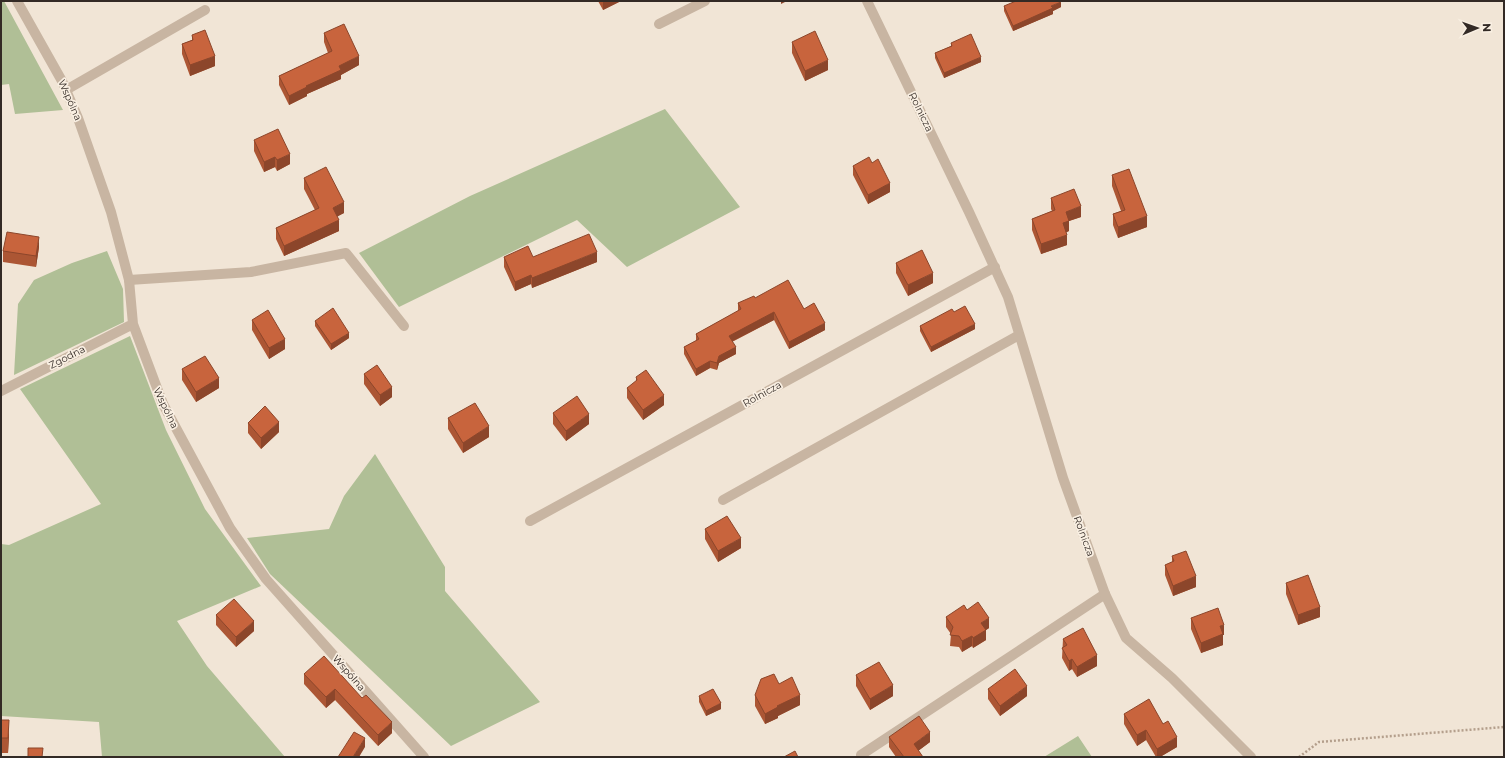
<svg xmlns="http://www.w3.org/2000/svg" width="1505" height="758" font-family="Montserrat,sans-serif">
  <style>
    .green { fill: #b0bf96 }
    .lines { fill: none; stroke-linecap: round; stroke-linejoin: round }
    .path { stroke: #b49f8c; stroke-width: 2.5; stroke-dasharray: 2 2; stroke-linecap: butt }
    .lane { stroke: #c8b5a2; stroke-width: 10 }
    .street { stroke: #c8b5a2; stroke-width: 10 }
    .wall { fill: #ac5634 }
    .shaded-wall { fill: #8c462b }
    .building { fill: #c8643d; stroke: #8c462b }
    .labels { text-anchor: middle; dominant-baseline: central; stroke-width: 3.5; stroke-linejoin: round; paint-order: stroke }
    .street-label { font-size: 10px; fill: #332a25; stroke: #f9efe2 }
  </style>
  <rect width="100%" height="100%" fill="#f1e5d6"/>
  <path class="green" d="M 1,1 L 4,1 L 63,110 L 15,114 L 9,84 L 1,85 Z
    M 665,109 L 740,207 L 627,267 L 577,220 L 399,307 L 359,253 L 470,196 Z
    M 107,251 L 123,289 L 124,322 L 14,375 L 18,304 L 34,280 L 72,263 Z
    M 130,336 L 166,430 L 205,509 L 261,586 L 177,621 L 207,666 L 285,757 L 102,757 L 99,722 L 1,716 L 1,544 L 9,545 L 101,504 L 20,389 Z
    M 375,454 L 445,567 L 445,591 L 540,702 L 451,746 L 270,574 L 247,538 L 329,529 L 344,496 Z
    M 1078,736 L 1092,757 L 1044,757 Z"/>
  <g class="lines">
    <path class="path" d="M 1299,757 L 1319,742 L 1504,727"/>
    <path class="lane" d="M 659,24 L 705,1
      M 66,90 L 205,10
      M 129,280 L 251,272 L 346,253 L 404,326
      M 723,500 L 1019,335
      M 530,521 L 995,267
      M 861,755 L 1105,594"/>
    <path class="street" d="M 17,1 L 62,81 L 78,118 L 111,212 L 129,280 L 133,324 L 163,404 L 230,528 L 266,579 L 424,757
      M 867,1 L 969,212 L 1008,297 L 1063,478 L 1105,594 L 1126,638 L 1172,678 L 1251,757
      M 1,391 L 133,324"/>
  </g>
  <path class="wall" d="M 598,1 L 621,1 L 603,10 Z
    M 1004,6 L 1061,7 L 1053,11 L 1053,14 L 1013,31 L 1004,11 Z
    M 324,33 L 359,65 L 341,75 L 341,79 L 307,94 L 307,96 L 289,105 L 279,85 L 279,76 L 328,53 L 324,42 Z
    M 192,35 L 215,66 L 190,76 L 182,54 L 182,44 L 192,40 Z
    M 792,42 L 828,70 L 805,81 L 792,53 Z
    M 951,43 L 981,62 L 944,78 L 935,58 L 935,53 L 951,46 Z
    M 254,140 L 290,164 L 277,171 L 275,167 L 264,172 L 254,151 Z
    M 872,163 L 890,192 L 868,204 L 853,175 L 853,166 Z
    M 1112,175 L 1147,227 L 1118,238 L 1113,225 L 1113,214 L 1121,211 L 1112,186 Z
    M 304,178 L 344,213 L 337,216 L 339,231 L 284,256 L 276,239 L 276,228 L 315,210 L 304,189 Z
    M 1051,198 L 1081,217 L 1069,221 L 1069,231 L 1066,232 L 1067,245 L 1041,254 L 1032,230 L 1032,219 L 1052,211 L 1051,209 Z
    M 39,247 L 36,267 L 3,262 L 3,251 Z
    M 504,257 L 533,257 L 597,262 L 532,288 L 531,284 L 515,291 L 504,267 Z
    M 896,263 L 933,283 L 908,296 L 896,273 Z
    M 755,298 L 804,309 L 825,330 L 789,349 L 774,320 L 732,342 L 736,354 L 719,363 L 717,370 L 710,368 L 696,376 L 684,354 L 684,347 L 696,341 L 696,334 L 738,311 L 738,303 Z
    M 954,312 L 975,329 L 931,352 L 920,331 L 920,326 Z
    M 252,320 L 285,349 L 269,359 L 252,330 Z
    M 315,321 L 349,338 L 331,350 L 315,326 Z
    M 182,369 L 219,388 L 196,402 L 182,380 Z
    M 364,374 L 392,397 L 380,406 L 364,384 Z
    M 636,377 L 664,405 L 643,420 L 627,398 L 627,388 L 636,382 Z
    M 553,413 L 589,424 L 566,441 L 553,424 Z
    M 448,418 L 489,437 L 463,453 L 448,429 Z
    M 248,423 L 279,432 L 261,449 L 248,433 Z
    M 705,529 L 741,548 L 718,562 L 705,539 Z
    M 1172,556 L 1196,587 L 1173,596 L 1165,575 L 1165,565 L 1172,562 Z
    M 1286,583 L 1320,617 L 1298,625 L 1286,594 Z
    M 967,610 L 989,628 L 986,630 L 986,640 L 973,648 L 972,646 L 962,652 L 959,647 L 950,646 L 951,634 L 946,627 L 946,617 Z
    M 216,615 L 254,631 L 236,647 L 216,625 Z
    M 1191,618 L 1224,635 L 1223,635 L 1223,645 L 1201,653 L 1191,629 Z
    M 1063,639 L 1097,666 L 1077,677 L 1072,669 L 1069,671 L 1062,658 Z
    M 304,674 L 362,698 L 392,733 L 378,746 L 335,700 L 326,708 L 304,684 Z
    M 856,675 L 893,696 L 870,710 L 856,686 Z
    M 779,684 L 800,705 L 778,716 L 778,718 L 765,724 L 755,706 L 755,695 Z
    M 988,689 L 1027,696 L 1000,716 L 988,699 Z
    M 699,696 L 721,709 L 706,716 L 699,702 Z
    M 1124,714 L 1177,747 L 1160,757 L 1156,757 L 1146,740 L 1137,746 L 1124,724 Z
    M 1,720 L 9,735 L 8,753 L 1,753 Z
    M 889,737 L 930,742 L 918,751 L 923,757 L 896,757 L 889,747 Z"/>
  <path class="shaded-wall" d="M 603,1 L 621,1 L 603,10 Z
    M 781,1 L 787,1 L 781,4 Z
    M 1061,2 L 1061,7 L 1053,11 L 1053,14 L 1013,31 L 1013,26 L 1051,6 Z
    M 215,56 L 215,66 L 190,76 L 190,65 Z
    M 359,56 L 359,65 L 341,75 L 341,79 L 307,94 L 307,96 L 289,105 L 289,96 L 339,66 Z
    M 981,57 L 981,62 L 944,78 L 944,73 Z
    M 828,60 L 828,70 L 805,81 L 805,71 Z
    M 290,154 L 290,164 L 277,171 L 277,160 Z
    M 275,157 L 275,167 L 264,172 L 264,162 Z
    M 890,183 L 890,192 L 868,204 L 868,195 Z
    M 344,202 L 344,213 L 333,219 L 333,208 Z
    M 1081,206 L 1081,217 L 1069,221 L 1069,231 L 1063,234 L 1063,223 L 1066,212 Z
    M 1147,216 L 1147,227 L 1118,238 L 1118,227 Z
    M 339,220 L 339,231 L 284,256 L 284,246 Z
    M 1067,235 L 1067,245 L 1041,254 L 1041,244 Z
    M 39,237 L 39,247 L 36,267 L 36,256 Z
    M 597,252 L 597,262 L 532,288 L 532,278 Z
    M 933,273 L 933,283 L 908,296 L 908,285 Z
    M 531,275 L 531,284 L 515,291 L 515,282 Z
    M 774,312 L 774,320 L 729,343 L 729,336 Z
    M 825,323 L 825,330 L 789,349 L 789,342 Z
    M 975,324 L 975,329 L 931,352 L 931,347 Z
    M 349,333 L 349,338 L 331,350 L 331,344 Z
    M 285,339 L 285,349 L 269,359 L 269,348 Z
    M 736,347 L 736,354 L 719,363 L 717,370 L 717,363 L 719,356 Z
    M 710,361 L 710,368 L 696,376 L 696,369 Z
    M 219,378 L 219,388 L 196,402 L 196,392 Z
    M 392,387 L 392,397 L 380,406 L 380,395 Z
    M 664,395 L 664,405 L 643,420 L 643,410 Z
    M 589,414 L 589,424 L 566,441 L 566,431 Z
    M 279,422 L 279,432 L 261,449 L 261,438 Z
    M 489,426 L 489,437 L 463,453 L 463,443 Z
    M 741,538 L 741,548 L 718,562 L 718,551 Z
    M 1196,576 L 1196,587 L 1173,596 L 1173,586 Z
    M 1320,607 L 1320,617 L 1298,625 L 1298,615 Z
    M 989,618 L 989,628 L 986,630 L 986,640 L 973,648 L 973,638 L 981,623 Z
    M 254,621 L 254,631 L 236,647 L 236,637 Z
    M 1224,625 L 1224,635 L 1223,635 L 1223,645 L 1201,653 L 1201,643 L 1220,626 Z
    M 972,636 L 972,646 L 962,652 L 962,641 Z
    M 1097,655 L 1097,666 L 1077,677 L 1077,667 Z
    M 1072,659 L 1072,669 L 1069,671 L 1069,661 Z
    M 893,685 L 893,696 L 870,710 L 870,699 Z
    M 1027,686 L 1027,696 L 1000,716 L 1000,706 Z
    M 335,689 L 335,700 L 326,708 L 326,697 Z
    M 800,695 L 800,705 L 778,716 L 778,718 L 765,724 L 765,714 L 777,706 Z
    M 721,703 L 721,709 L 706,716 L 706,711 Z
    M 9,720 L 9,735 L 8,753 L 8,738 Z
    M 392,722 L 392,733 L 378,746 L 378,735 Z
    M 1146,730 L 1146,740 L 1137,746 L 1137,735 Z
    M 930,732 L 930,742 L 914,754 L 914,744 Z
    M 1177,737 L 1177,747 L 1160,757 L 1157,757 L 1157,749 Z
    M 365,738 L 365,747 L 359,757 L 353,757 Z"/>
  <path class="building" d="M 1016,1 L 1061,1 L 1061,2 L 1051,6 L 1053,8 L 1013,26 L 1004,6 Z
    M 344,24 L 359,56 L 339,66 L 341,70 L 306,86 L 307,87 L 289,96 L 279,76 L 332,51 L 324,33 Z
    M 205,30 L 215,56 L 190,65 L 182,44 L 193,40 L 192,35 Z
    M 815,31 L 828,60 L 805,71 L 792,42 Z
    M 971,34 L 981,57 L 944,73 L 935,53 L 952,46 L 951,43 Z
    M 278,129 L 290,154 L 277,160 L 275,157 L 264,162 L 254,140 Z
    M 869,157 L 872,163 L 878,159 L 890,183 L 868,195 L 853,166 Z
    M 326,167 L 344,202 L 333,208 L 339,220 L 284,246 L 276,228 L 319,208 L 304,178 Z
    M 1129,169 L 1147,216 L 1118,227 L 1113,214 L 1125,210 L 1112,175 Z
    M 1074,189 L 1081,206 L 1066,212 L 1069,221 L 1063,223 L 1067,235 L 1041,244 L 1032,219 L 1055,210 L 1051,198 Z
    M 7,232 L 39,237 L 36,256 L 3,251 Z
    M 589,234 L 597,252 L 532,278 L 531,275 L 515,282 L 504,257 L 528,246 L 533,257 Z
    M 922,250 L 933,273 L 908,285 L 896,263 Z
    M 788,280 L 804,309 L 814,303 L 825,323 L 789,342 L 774,312 L 729,336 L 736,347 L 719,356 L 717,363 L 710,361 L 696,369 L 684,347 L 699,339 L 696,334 L 741,309 L 738,303 L 754,296 L 755,298 Z
    M 965,306 L 975,324 L 931,347 L 920,326 L 952,309 L 954,312 Z
    M 333,308 L 349,333 L 331,344 L 315,321 Z
    M 268,310 L 285,339 L 269,348 L 252,320 Z
    M 205,356 L 219,378 L 196,392 L 182,369 Z
    M 377,365 L 392,387 L 380,395 L 364,374 Z
    M 646,370 L 664,395 L 643,410 L 627,388 L 637,380 L 636,377 Z
    M 577,396 L 589,414 L 566,431 L 553,413 Z
    M 475,403 L 489,426 L 463,443 L 448,418 Z
    M 265,406 L 279,422 L 261,438 L 248,423 Z
    M 727,516 L 741,538 L 718,551 L 705,529 Z
    M 1186,551 L 1196,576 L 1173,586 L 1165,565 L 1174,561 L 1172,556 Z
    M 1308,575 L 1320,607 L 1298,615 L 1286,583 Z
    M 234,599 L 254,621 L 236,637 L 216,615 Z
    M 978,602 L 989,618 L 981,623 L 986,630 L 973,638 L 972,636 L 962,641 L 959,636 L 950,635 L 953,627 L 946,617 L 964,605 L 967,610 Z
    M 1218,608 L 1224,625 L 1220,626 L 1223,634 L 1201,643 L 1191,618 Z
    M 1083,628 L 1097,655 L 1077,667 L 1072,659 L 1069,661 L 1062,648 L 1067,645 L 1063,639 Z
    M 324,656 L 362,698 L 366,695 L 392,722 L 378,735 L 335,689 L 326,697 L 304,674 Z
    M 879,662 L 893,685 L 870,699 L 856,675 Z
    M 1015,669 L 1027,686 L 1000,706 L 988,689 Z
    M 774,674 L 779,684 L 792,677 L 800,695 L 777,706 L 778,707 L 765,714 L 755,695 L 761,679 Z
    M 713,689 L 721,703 L 706,711 L 699,696 Z
    M 1149,699 L 1163,724 L 1168,721 L 1177,737 L 1157,749 L 1146,730 L 1137,735 L 1124,714 Z
    M 919,716 L 930,732 L 914,744 L 923,757 L 904,757 L 889,737 Z
    M 1,720 L 9,720 L 8,738 L 1,738 Z
    M 354,732 L 365,738 L 353,757 L 338,757 Z
    M 28,748 L 43,748 L 42,757 L 28,757 Z
    M 795,751 L 798,757 L 784,757 Z"/>
  <g class="labels">
    <g class="street-label">
      <text transform="translate(70 100) rotate(66)">Wspólna</text>
      <text transform="translate(921 112) rotate(64)">Rolnicza</text>
      <text transform="translate(67 357) rotate(-27)">Zgodna</text>
      <text transform="translate(762 394) rotate(-29)">Rolnicza</text>
      <text transform="translate(166 408) rotate(64)">Wspólna</text>
      <text transform="translate(1084 536) rotate(70)">Rolnicza</text>
      <text transform="translate(349 673) rotate(49)">Wspólna</text>
    </g>
  </g>
  <rect width="1505" height="758" fill="none" stroke="#332a25" stroke-width="4"/>
  <g transform="translate(1477 28) rotate(88)" stroke="#f9efe2" stroke-width="3" paint-order="stroke">
  <path d="M0-3L7 15L0 10L-7 15Z" fill="#332a25"/>
  <text y="-6" font-size="11" font-weight="bold" text-anchor="middle" fill="#332a25">N</text>
  </g>
</svg>
